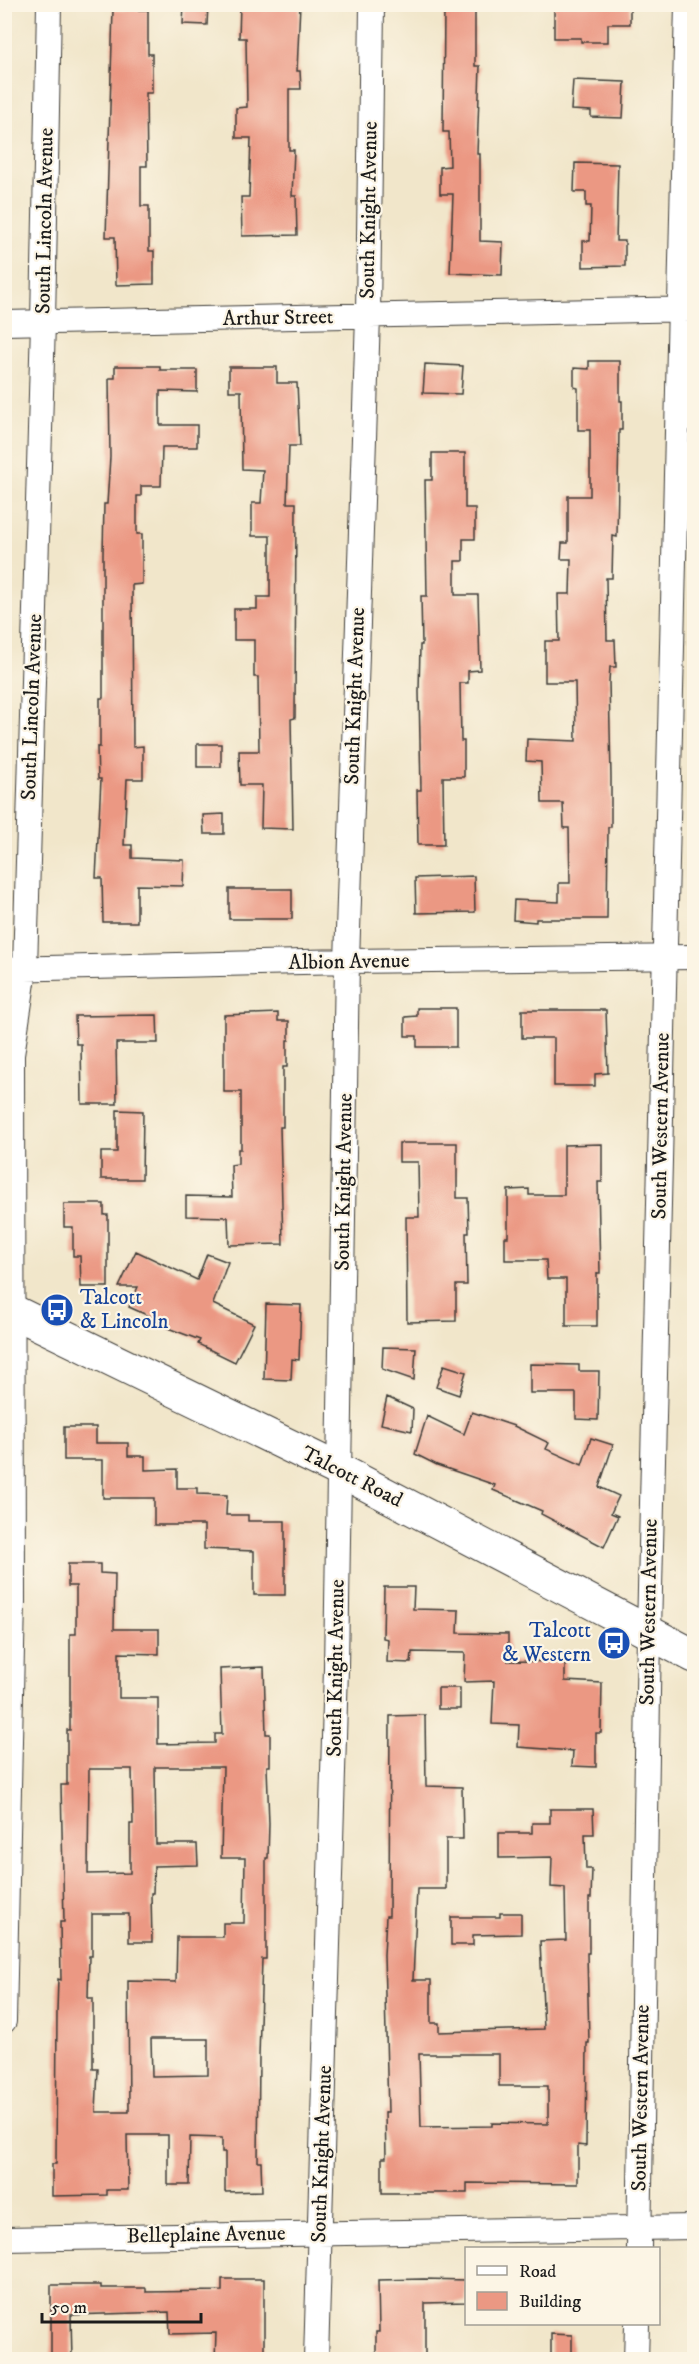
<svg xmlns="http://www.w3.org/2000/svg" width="699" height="2364" font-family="'IM FELL DW Pica',serif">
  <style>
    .building { fill: #eb9883; fill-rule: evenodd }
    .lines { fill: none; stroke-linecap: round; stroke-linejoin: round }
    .street-casing { stroke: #3c3a36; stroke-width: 26 }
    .secondary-casing { stroke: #3c3a36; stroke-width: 35 }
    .street { stroke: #fff; stroke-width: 24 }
    .secondary { stroke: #fff; stroke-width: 33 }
    .labels { text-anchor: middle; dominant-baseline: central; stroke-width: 4.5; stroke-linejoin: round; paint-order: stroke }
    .street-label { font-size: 21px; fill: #1c1c1c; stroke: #fcf5e5 }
    .transit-label { font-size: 21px; fill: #164399; stroke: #fcf5e5; text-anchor: start }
  </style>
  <rect width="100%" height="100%" fill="#fcf5e5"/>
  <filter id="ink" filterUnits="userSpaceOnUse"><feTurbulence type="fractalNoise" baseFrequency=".0167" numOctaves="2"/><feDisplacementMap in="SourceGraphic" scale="12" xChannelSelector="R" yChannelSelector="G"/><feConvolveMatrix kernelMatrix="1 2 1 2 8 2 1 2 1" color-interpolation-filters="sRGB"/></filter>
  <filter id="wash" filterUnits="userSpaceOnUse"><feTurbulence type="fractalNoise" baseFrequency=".008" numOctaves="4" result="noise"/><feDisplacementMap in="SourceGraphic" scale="24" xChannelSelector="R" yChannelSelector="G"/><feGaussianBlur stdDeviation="1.35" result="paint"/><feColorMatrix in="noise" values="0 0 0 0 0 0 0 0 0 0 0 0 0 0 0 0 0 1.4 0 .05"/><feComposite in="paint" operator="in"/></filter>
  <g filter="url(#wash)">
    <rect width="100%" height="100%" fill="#f1e6ca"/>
    <g id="blocks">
      <path class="building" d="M 184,4 L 208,4 L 207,25 L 183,24 Z
        M 240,4 L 300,4 L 297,71 L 300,71 L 301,89 L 289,89 L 289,150 L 294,150 L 292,196 L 296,196 L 297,235 L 242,236 L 241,197 L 249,197 L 251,138 L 236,138 L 236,108 L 247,107 L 246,38 L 239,38 Z
        M 554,4 L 630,6 L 630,24 L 608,24 L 608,42 L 581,42 L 581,38 L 554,38 Z
        M 444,5 L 475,5 L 475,66 L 480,66 L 477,154 L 480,154 L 480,241 L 503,242 L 502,275 L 450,273 L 453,194 L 440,194 L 440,167 L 450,166 L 449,132 L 443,132 Z
        M 113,10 L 148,10 L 148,54 L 152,54 L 152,93 L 146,93 L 147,166 L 141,166 L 141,206 L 149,206 L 149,251 L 154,251 L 154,284 L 116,285 L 115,237 L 106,237 Z
        M 573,80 L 625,82 L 623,118 L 591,117 L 591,111 L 571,110 Z
        M 575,163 L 618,164 L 616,241 L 625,241 L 625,266 L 583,267 L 583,241 L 590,241 L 591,206 L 586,206 L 586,192 L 574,192 Z
        M 589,361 L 620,361 L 620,401 L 622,401 L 622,430 L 619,430 L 617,537 L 613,536 L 612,578 L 606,578 L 607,640 L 615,640 L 616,667 L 610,667 L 609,681 L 611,777 L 611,827 L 608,827 L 607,919 L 536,919 L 536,922 L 513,920 L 514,900 L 559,902 L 559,883 L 570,883 L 569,828 L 564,828 L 563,803 L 542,803 L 541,762 L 526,761 L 527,739 L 576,741 L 575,682 L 545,682 L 545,641 L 559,641 L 558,594 L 570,594 L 571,559 L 561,559 L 562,543 L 568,543 L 568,496 L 590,496 L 590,430 L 578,430 L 578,388 L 574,387 L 574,368 L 589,369 Z
        M 425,364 L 463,366 L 461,394 L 423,393 Z
        M 115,366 L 160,366 L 160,370 L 197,370 L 197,392 L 160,391 L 160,425 L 197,425 L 197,447 L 162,447 L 161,486 L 141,486 L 141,496 L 137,496 L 137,534 L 142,534 L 142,584 L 132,585 L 133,747 L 143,746 L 143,779 L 127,779 L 124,845 L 132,845 L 132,858 L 184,860 L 183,886 L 137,885 L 137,922 L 103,922 L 102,878 L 96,878 L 101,779 L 98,779 L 97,747 L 100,747 L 100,698 L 103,698 L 103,554 L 104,504 L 107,504 L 110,457 L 109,378 L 115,378 Z
        M 229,367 L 277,367 L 277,383 L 297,383 L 300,446 L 289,446 L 287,503 L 296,503 L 295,718 L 291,719 L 293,829 L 261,828 L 262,785 L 240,785 L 239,751 L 259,751 L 258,677 L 254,677 L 254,640 L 234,640 L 234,609 L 257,609 L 257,597 L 270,597 L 270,536 L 252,536 L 252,503 L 261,503 L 263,470 L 242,469 L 241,391 L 229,391 Z
        M 432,453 L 465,453 L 465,508 L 475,508 L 475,539 L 463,539 L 463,561 L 455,561 L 455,595 L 478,595 L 480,670 L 468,671 L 468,683 L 460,683 L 461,741 L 464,741 L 464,777 L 443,777 L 444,845 L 418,845 L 417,790 L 421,790 L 419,692 L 420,645 L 422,645 L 421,596 L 427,596 L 425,480 L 432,480 Z
        M 197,744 L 221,744 L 221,767 L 197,767 Z
        M 224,814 L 224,834 L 204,834 L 203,815 Z
        M 474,876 L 475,912 L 416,913 L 415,878 Z
        M 229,889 L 292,889 L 292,919 L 229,919 Z
        M 417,1008 L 456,1008 L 456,1047 L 417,1047 L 417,1036 L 405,1036 L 405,1017 L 417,1016 Z
        M 522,1010 L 606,1010 L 608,1073 L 595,1074 L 595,1086 L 554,1086 L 554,1038 L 522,1038 Z
        M 278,1013 L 278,1021 L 289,1021 L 289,1040 L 287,1040 L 287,1067 L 283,1067 L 283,1127 L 280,1127 L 283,1244 L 229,1245 L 228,1217 L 186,1216 L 186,1196 L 232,1197 L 231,1165 L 238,1164 L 238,1149 L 241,1149 L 241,1092 L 224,1092 L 224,1015 Z
        M 157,1015 L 158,1043 L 116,1043 L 117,1104 L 82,1104 L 81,1044 L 76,1044 L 75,1016 Z
        M 117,1110 L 143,1111 L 142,1179 L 101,1179 L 101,1152 L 117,1152 Z
        M 399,1143 L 457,1143 L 457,1198 L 468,1198 L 469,1233 L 466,1233 L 467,1285 L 456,1285 L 456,1321 L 407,1322 L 406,1217 L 419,1217 L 418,1162 L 399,1162 Z
        M 602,1144 L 602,1182 L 598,1182 L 600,1273 L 597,1273 L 597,1326 L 566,1326 L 566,1279 L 547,1279 L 546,1260 L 505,1260 L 505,1237 L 508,1237 L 508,1190 L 529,1189 L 529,1195 L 564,1195 L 564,1145 Z
        M 64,1204 L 104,1204 L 104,1215 L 108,1215 L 108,1287 L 81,1287 L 80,1256 L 73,1256 L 73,1227 L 64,1227 Z
        M 136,1251 L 197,1280 L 207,1254 L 228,1262 L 213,1304 L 254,1324 L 235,1362 L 198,1344 L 200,1340 L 157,1324 L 158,1320 L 129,1307 L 138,1287 L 119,1287 Z
        M 266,1304 L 301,1305 L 299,1360 L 292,1359 L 291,1380 L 264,1379 Z
        M 383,1347 L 416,1348 L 414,1380 L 382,1369 Z
        M 530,1364 L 579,1365 L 579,1371 L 599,1371 L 598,1420 L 576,1419 L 576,1393 L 530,1393 Z
        M 444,1365 L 466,1372 L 459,1395 L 436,1387 Z
        M 387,1397 L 413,1409 L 412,1431 L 381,1424 Z
        M 472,1412 L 514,1426 L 549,1443 L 546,1449 L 582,1465 L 591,1438 L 613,1445 L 599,1487 L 619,1496 L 611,1513 L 618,1516 L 604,1547 L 541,1514 L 542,1511 L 493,1490 L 495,1485 L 437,1465 L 415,1454 L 427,1416 L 464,1434 Z
        M 64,1427 L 96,1427 L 96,1443 L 128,1443 L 128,1456 L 145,1456 L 145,1470 L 177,1469 L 177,1488 L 197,1488 L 197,1494 L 227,1495 L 226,1515 L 248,1515 L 248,1521 L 285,1521 L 285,1595 L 254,1595 L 254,1551 L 204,1549 L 204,1525 L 154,1525 L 154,1498 L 103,1498 L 103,1460 L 64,1460 Z
        M 68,1564 L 100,1564 L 100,1573 L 115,1574 L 114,1629 L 159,1629 L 159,1654 L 119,1653 L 119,1698 L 158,1698 L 158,1744 L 215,1743 L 215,1734 L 222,1734 L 220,1669 L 264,1667 L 266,1734 L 270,1734 L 270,1766 L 267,1766 L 269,1824 L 268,1858 L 266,1858 L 266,1959 L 262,1959 L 259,2057 L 258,2162 L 261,2162 L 262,2191 L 225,2192 L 225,2152 L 222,2152 L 222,2138 L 190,2137 L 189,2185 L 168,2185 L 168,2135 L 127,2135 L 128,2190 L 107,2190 L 107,2195 L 52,2196 L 52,2164 L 56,2164 L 57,2011 L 58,1979 L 61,1980 L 60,1922 L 64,1922 L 61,1785 L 67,1785 L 67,1730 L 70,1730 L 70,1634 L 76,1634 L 76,1586 L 68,1586 ZM 155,1767 L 223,1767 L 221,1858 L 245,1858 L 244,1923 L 223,1923 L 223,1937 L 177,1937 L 176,1982 L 128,1981 L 129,2112 L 96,2112 L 98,2069 L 93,2069 L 93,1998 L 88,1998 L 89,1956 L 92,1956 L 92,1914 L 129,1914 L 129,1942 L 152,1942 L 151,1893 L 153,1893 L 154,1866 L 198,1865 L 197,1844 L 156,1844 ZM 89,1769 L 132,1769 L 133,1824 L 130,1824 L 130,1873 L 88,1874 ZM 151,2039 L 208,2039 L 208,2075 L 152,2076 Z
        M 384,1587 L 414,1587 L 413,1609 L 459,1610 L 458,1633 L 508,1634 L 508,1661 L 565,1662 L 565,1681 L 602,1683 L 601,1733 L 596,1733 L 596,1767 L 572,1766 L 573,1751 L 518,1747 L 519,1725 L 492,1724 L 494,1681 L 464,1682 L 465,1653 L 412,1652 L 411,1663 L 387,1662 L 388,1639 L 383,1638 Z
        M 438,1688 L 460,1688 L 460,1709 L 438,1709 Z
        M 425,1715 L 426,1786 L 462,1787 L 463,1839 L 446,1839 L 446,1889 L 417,1889 L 413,1980 L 431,1980 L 431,2023 L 439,2023 L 439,2032 L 544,2029 L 540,1941 L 566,1940 L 565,1888 L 551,1887 L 552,1857 L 499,1858 L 499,1833 L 532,1833 L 532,1823 L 550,1823 L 550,1809 L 593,1809 L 594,1834 L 585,1834 L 586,1869 L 592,1869 L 591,1898 L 589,1898 L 589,1953 L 587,1953 L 589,2043 L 587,2043 L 586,2146 L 578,2145 L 578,2184 L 467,2183 L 467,2193 L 382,2193 L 382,2158 L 386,2158 L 385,2112 L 388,2112 L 384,1955 L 386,1916 L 389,1916 L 390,1716 ZM 419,2054 L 499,2054 L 499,2086 L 548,2086 L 548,2124 L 492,2123 L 492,2126 L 421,2127 Z
        M 500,1913 L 521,1913 L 521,1934 L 473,1935 L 473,1945 L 451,1945 L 451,1917 L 500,1917 Z
        M 222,2279 L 264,2279 L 264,2360 L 215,2360 L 216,2333 L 170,2334 L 169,2312 L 71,2315 L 72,2360 L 51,2360 L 51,2285 L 101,2285 L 101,2288 L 146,2288 L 146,2292 L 222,2291 Z
        M 424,2279 L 466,2280 L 466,2302 L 425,2303 L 425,2360 L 376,2360 L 376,2332 L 379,2332 L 378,2280 Z
        M 551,2334 L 572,2335 L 572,2360 L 551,2360 Z"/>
    </g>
  </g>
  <g filter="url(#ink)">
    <use href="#blocks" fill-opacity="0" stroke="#3c3a36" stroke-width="1.5"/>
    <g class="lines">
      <defs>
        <path id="street" d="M 4,323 L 694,309
          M 4,969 L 347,961 L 694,957
          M 4,2021 L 13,1601 L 12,1055 L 25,969 L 43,322 L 49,4
          M 4,2239 L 694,2227
          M 639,2248 L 649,1632 L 687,4
          M 316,2360 L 336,1668 L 347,961 L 368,316 L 372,4
          M 636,2360 L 637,2324"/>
        <path id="secondary" d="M 4,1307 L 341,1471 L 694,1656"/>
      </defs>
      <use href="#street" class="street-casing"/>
      <use href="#secondary" class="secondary-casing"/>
      <use href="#street" class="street"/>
      <use href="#secondary" class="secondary"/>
    </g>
  </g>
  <defs>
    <symbol id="bus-disc" viewBox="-11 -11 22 22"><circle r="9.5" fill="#1a4fb4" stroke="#fcf5e5"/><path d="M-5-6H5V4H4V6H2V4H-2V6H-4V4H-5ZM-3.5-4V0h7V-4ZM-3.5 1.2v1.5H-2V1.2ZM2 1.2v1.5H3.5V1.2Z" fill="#fff"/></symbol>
  </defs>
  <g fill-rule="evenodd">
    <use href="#bus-disc" x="38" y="1291" width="38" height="38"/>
    <use href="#bus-disc" x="595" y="1624" width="38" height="38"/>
  </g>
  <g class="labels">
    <g class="street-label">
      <text transform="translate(369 210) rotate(-89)">South Knight Avenue</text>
      <text transform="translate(45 221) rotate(-89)">South Lincoln Avenue</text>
      <text transform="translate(278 318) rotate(-1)">Arthur Street</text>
      <text transform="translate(355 696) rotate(-88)">South Knight Avenue</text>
      <text transform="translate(32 707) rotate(-88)">South Lincoln Avenue</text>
      <text transform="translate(349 962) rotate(-1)">Albion Avenue</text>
      <text transform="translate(661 1126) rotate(-89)">South Western Avenue</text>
      <text transform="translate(344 1182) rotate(-89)">South Knight Avenue</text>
      <text transform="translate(352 1477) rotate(27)">Talcott Road</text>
      <text transform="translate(649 1612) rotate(-89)">South Western Avenue</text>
      <text transform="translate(336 1668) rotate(-89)">South Knight Avenue</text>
      <text transform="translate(641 2098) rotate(-89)">South Western Avenue</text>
      <text transform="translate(322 2154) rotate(-88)">South Knight Avenue</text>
      <text transform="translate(206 2235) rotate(-1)">Belleplaine Avenue</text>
    </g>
    <g class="transit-label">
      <text x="80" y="1298">Talcott<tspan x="80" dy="24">&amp; Lincoln</tspan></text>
      <text x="591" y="1631" text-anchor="end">Talcott<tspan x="591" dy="24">&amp; Western</tspan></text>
    </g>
  </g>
  <rect width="699" height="2364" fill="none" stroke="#fcf5e5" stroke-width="24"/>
  <rect x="465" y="2247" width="195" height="78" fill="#fcf5e5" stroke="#a29e95" stroke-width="1.5"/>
  <rect x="477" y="2266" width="30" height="9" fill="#ffffff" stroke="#a29e95" stroke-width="1.5"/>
  <text x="519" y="2277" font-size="18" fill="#1c1c1c">Road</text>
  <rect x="477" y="2292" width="30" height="18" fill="#eb9883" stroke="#a29e95" stroke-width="1.5"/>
  <text x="519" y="2307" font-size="18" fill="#1c1c1c">Building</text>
  <path d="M42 2313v9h159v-9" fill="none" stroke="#1c1c1c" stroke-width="3"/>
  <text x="51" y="2313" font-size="18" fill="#1c1c1c" stroke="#fcf5e5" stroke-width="4.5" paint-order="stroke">50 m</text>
</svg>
